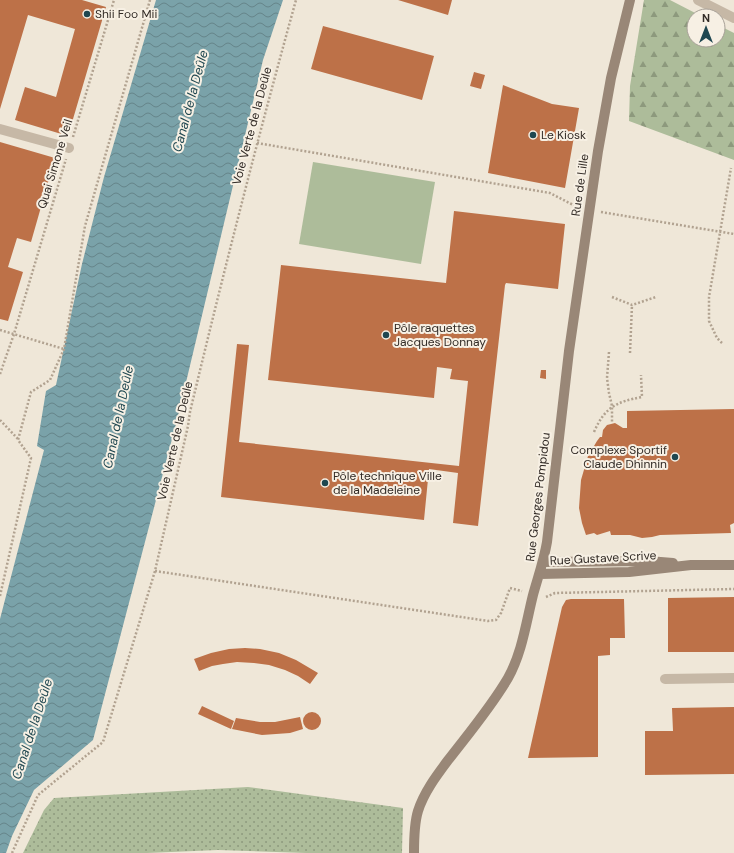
<svg xmlns="http://www.w3.org/2000/svg" width="734" height="853" font-family="'DM Sans',sans-serif">
  <style>
    .grass { fill: url(#grass-dots) }
    .forest { fill: url(#forest-firs) }
    .pitch { fill: #adbc9a }
    .water { fill: url(#water-waves) }
    .building { fill: #bd7148 }
    .lines { fill: none; stroke-linecap: round; stroke-linejoin: round }
    .path { stroke: #b1a290; stroke-width: 2.5; stroke-dasharray: 2 2; stroke-linecap: butt }
    .street { stroke: #c6b8a6; stroke-width: 10 }
    .secondary { stroke: #998777; stroke-width: 10 }
    .poi-dot { fill: #1f4750; stroke: #f7f0e4; stroke-width: 1.5 }
    .labels { text-anchor: middle; dominant-baseline: central; stroke-width: 4; stroke-linejoin: round; paint-order: stroke }
    .poi-label { font-size: 12px; fill: #322b26; stroke: #f7f0e4; text-anchor: start }
    .street-label { font-size: 12px; fill: #322b26; stroke: #f7f0e4 }
    .water-label { font-size: 13px; font-style: italic; fill: #1f4750; stroke: #f7f0e4 }
  </style>
  <defs>
    <pattern id="grass-dots" width="8" height="8" patternUnits="userSpaceOnUse"><rect width="8" height="8" fill="#adbc9a"/><path d="M2 2h.1M6 6h.1" fill="none" stroke="#8d997d" stroke-width="1.8" stroke-linecap="round"/></pattern>
    <pattern id="forest-firs" width="22" height="20" patternUnits="userSpaceOnUse"><rect width="22" height="20" fill="#adbc9a"/><path d="M5 1l3.5 6h-7zM16 11l3.5 6h-7z" fill="#8d997d"/></pattern>
    <pattern id="water-waves" width="16" height="10" patternUnits="userSpaceOnUse"><rect width="16" height="10" fill="#7aa2a9"/><path d="M0 5q4-4 8 0t8 0" fill="none" stroke="#658489"/></pattern>
  </defs>
  <rect width="100%" height="100%" fill="#efe7d8"/>
  <path class="grass" d="M 248,787 L 403,808 L 402,853 L 306,853 L 218,850 L 147,853 L 23,853 L 44,810 L 54,798 Z"/>
  <path class="forest" d="M 644,0 L 670,0 L 701,16 L 694,16 L 694,40 L 718,40 L 718,25 L 734,33 L 734,160 L 629,121 L 630,86 Z"/>
  <path class="pitch" d="M 313,162 L 435,182 L 421,264 L 299,244 Z"/>
  <path class="water" d="M 156,0 L 283,0 L 263,60 L 177,420 L 93,740 L 34,790 L 12,836 L 6,853 L 0,853 L 0,619 L 44,450 L 37,446 L 46,391 L 56,385 L 82,264 L 104,177 Z"/>
  <path class="building" d="M 0,0 L 82,0 L 106,7 L 68,136 L 15,120 L 25,87 L 56,97 L 75,29 L 28,15 L 0,109 Z
    M 398,0 L 452,0 L 448,15 Z
    M 323,26 L 434,56 L 422,100 L 311,69 Z
    M 474,72 L 485,75 L 481,89 L 470,86 Z
    M 503,85 L 552,104 L 579,108 L 565,188 L 488,173 Z
    M 0,142 L 55,158 L 31,242 L 17,238 L 8,267 L 23,272 L 8,321 L 0,319 Z
    M 454,211 L 565,224 L 558,289 L 515,284 L 506,283 L 505,285 L 478,526 L 453,523 L 458,473 L 429,469 L 424,520 L 221,497 L 237,344 L 249,345 L 239,442 L 459,466 L 468,381 L 450,379 L 452,369 L 437,367 L 434,398 L 268,380 L 281,265 L 446,283 Z
    M 541,370 L 546,370 L 546,379 L 540,378 Z
    M 734,409 L 734,523 L 730,525 L 731,533 L 660,535 L 652,537 L 642,538 L 630,535 L 611,535 L 610,531 L 597,535 L 594,533 L 586,535 L 582,523 L 579,508 L 581,480 L 588,456 L 597,441 L 600,437 L 602,437 L 603,430 L 607,425 L 615,423 L 623,428 L 627,428 L 627,411 Z
    M 734,597 L 734,652 L 668,652 L 668,598 Z
    M 571,599 L 624,599 L 625,638 L 610,638 L 610,655 L 598,656 L 598,757 L 528,758 L 562,607 L 566,600 Z
    M 245,648 L 260,649 L 279,653 L 296,660 L 318,673 L 310,684 L 298,676 L 285,670 L 269,665 L 254,663 L 237,662 L 223,664 L 212,666 L 199,671 L 194,659 L 211,653 L 229,649 Z
    M 202,706 L 234,721 L 231,729 L 198,714 Z
    M 734,707 L 734,774 L 645,775 L 645,731 L 673,731 L 672,708 Z
    M303 721a9 9 0 1 1 18 0a9 9 0 1 1-18 0Z
    M 300,717 L 303,729 L 290,733 L 262,735 L 232,729 L 236,718 L 260,722 L 275,722 Z"/>
  <g class="lines">
    <path class="path" d="M 73,137 L 114,0
      M 257,143 L 550,193 L 579,208
      M 601,212 L 734,234
      M 612,297 L 632,305 L 656,297
      M 0,330 L 64,349
      M 722,343 L 717,338 L 709,321 L 709,297 L 731,168
      M 609,352 L 607,378 L 609,393 L 612,406 L 612,422
      M 630,353 L 632,305
      M 0,374 L 14,334 L 66,159
      M 0,420 L 18,439
      M 594,432 C 605,407 616,402 642,397 L 641,375
      M 155,571 L 488,621 L 496,620 L 501,613 L 510,588 L 522,591
      M 0,596 L 31,458 L 18,440 L 31,392 L 50,380 L 64,349 L 85,226 L 150,0
      M 546,597 L 555,593 L 734,589
      M 12,853 L 38,795 L 103,742 L 155,571 L 188,426 L 190,412 C 223,274 258,137 296,0"/>
    <path class="street" d="M 698,0 L 734,18
      M 0,129 L 69,148
      M 665,679 L 734,678"/>
    <path class="secondary" d="M 543,562 L 648,561 L 673,563
      M 540,574 L 629,572 L 691,565 L 734,565
      M 414,853 C 414,839 414,824 418,811 C 424,792 437,775 449,759 C 469,733 491,707 508,678 C 522,653 526,623 533,595 C 538,577 544,560 547,542 L 569,351 L 598,151 L 611,78 L 630,0"/>
  </g>
  <g class="poi-dot">
    <circle cx="87" cy="14" r="4"/>
    <circle cx="533" cy="135" r="4"/>
    <circle cx="386" cy="335" r="4"/>
    <circle cx="675" cy="457" r="4"/>
    <circle cx="325" cy="483" r="4"/>
  </g>
  <g class="labels">
    <g class="poi-label">
      <text x="95" y="14">Shii Foo Mii</text>
      <text x="541" y="135">Le Kiosk</text>
      <text x="394" y="328">Pôle raquettes<tspan x="394" dy="14">Jacques Donnay</tspan></text>
      <text x="667" y="450" text-anchor="end">Complexe Sportif<tspan x="667" dy="14">Claude Dhinnin</tspan></text>
      <text x="333" y="476">Pôle technique Ville<tspan x="333" dy="14">de la Madeleine</tspan></text>
    </g>
    <g class="street-label">
      <text transform="translate(252 126) rotate(-75)">Voie Verte de la Deûle</text>
      <text transform="translate(55 164) rotate(-73)">Quai Simone Veil</text>
      <text transform="translate(580 185) rotate(-82)">Rue de Lille</text>
      <text transform="translate(175 441) rotate(-77)">Voie Verte de la Deûle</text>
      <text transform="translate(538 497) rotate(-83)">Rue Georges Pompidou</text>
      <text transform="translate(603 558) rotate(-3)">Rue Gustave Scrive</text>
    </g>
    <g class="water-label">
      <text transform="translate(190 101) rotate(-75)">Canal de la Deûle</text>
      <text transform="translate(118 417) rotate(-78)">Canal de la Deûle</text>
      <text transform="translate(32 729) rotate(-72)">Canal de la Deûle</text>
    </g>
  </g>
  <g transform="translate(706 28)"><circle r="19" fill="#f7f0e4" stroke="#a8a198"/>
  <path d="M0-3L7 15L0 10L-7 15Z" fill="#1f4750"/>
  <text y="-6" font-size="11" font-weight="bold" text-anchor="middle" fill="#322b26">N</text>
  </g>
</svg>
